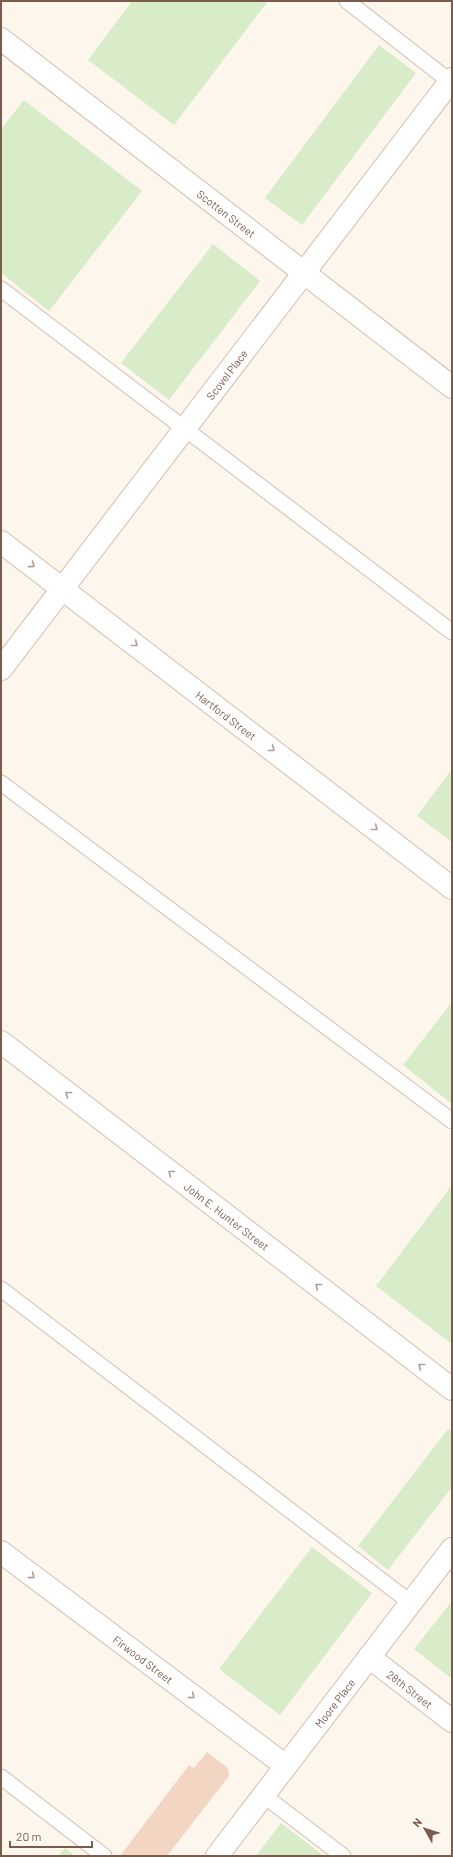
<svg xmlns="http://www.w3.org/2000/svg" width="453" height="1857" font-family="Barlow,sans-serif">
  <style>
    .green { fill: #d8ecc9 }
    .building { fill: #f3d5c3 }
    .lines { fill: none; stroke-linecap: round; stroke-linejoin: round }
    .lane-casing { stroke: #d1beb0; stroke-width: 17 }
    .street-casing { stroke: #d1beb0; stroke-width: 24 }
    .lane { stroke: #fff; stroke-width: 15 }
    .street { stroke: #fff; stroke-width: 22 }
    .oneway { stroke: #af9d94 }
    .labels { text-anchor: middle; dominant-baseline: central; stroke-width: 3; stroke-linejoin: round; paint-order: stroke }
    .street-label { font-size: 11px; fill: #7a5c4d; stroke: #fffaf3 }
  </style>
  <rect width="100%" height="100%" fill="#fdf6ec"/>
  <path class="green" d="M 132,1 L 268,1 L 174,125 L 88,60 Z
    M 379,45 L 416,73 L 302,225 L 265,198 Z
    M 24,100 L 142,191 L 49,311 L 1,273 L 1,129 Z
    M 213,244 L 260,281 L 169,400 L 121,363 Z
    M 452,769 L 452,842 L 417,816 Z
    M 452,1002 L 452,1104 L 403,1065 Z
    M 452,1185 L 452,1344 L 376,1286 Z
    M 448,1429 L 452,1431 L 452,1487 L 388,1570 L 358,1546 Z
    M 312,1547 L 372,1593 L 280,1715 L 219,1669 Z
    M 452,1601 L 452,1679 L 414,1649 Z
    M 281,1823 L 324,1856 L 256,1856 Z
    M 65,1848 L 75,1856 L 58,1856 Z"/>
  <path class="building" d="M 207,1752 L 228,1768 L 229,1776 L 167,1856 L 120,1856 L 189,1765 L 194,1768 Z"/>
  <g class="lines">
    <defs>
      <path id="lane" d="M 347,1 L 452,83
        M 1,289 L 452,632
        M 1,783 L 452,1121
        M 1,1289 L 411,1603
        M 1,1777 L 104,1856
        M 263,1795 L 343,1856"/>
      <g id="street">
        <path id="s1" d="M 1,39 L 452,387"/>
        <path id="s2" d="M 1,542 L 452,888"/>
        <path id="s3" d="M 1,669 L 452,79"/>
        <path id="s4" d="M 1,1042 L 452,1389"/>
        <path id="s5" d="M 1,1552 L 286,1766"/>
        <path id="s6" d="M 369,1657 L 452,1721"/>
        <path id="s7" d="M 217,1856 L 452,1549"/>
      </g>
    </defs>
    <use href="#lane" class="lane-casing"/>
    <use href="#street" class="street-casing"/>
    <use href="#lane" class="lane"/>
    <use href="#street" class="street"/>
  </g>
  <defs><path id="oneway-chevron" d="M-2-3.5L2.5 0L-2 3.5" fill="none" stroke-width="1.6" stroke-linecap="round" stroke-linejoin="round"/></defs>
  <g class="oneway">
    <use href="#oneway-chevron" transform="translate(32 565) rotate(37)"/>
    <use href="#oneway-chevron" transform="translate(135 644) rotate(38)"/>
    <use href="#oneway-chevron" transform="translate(272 749) rotate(38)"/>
    <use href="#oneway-chevron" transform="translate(375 828) rotate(38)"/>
    <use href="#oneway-chevron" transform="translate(68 1094) rotate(-142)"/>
    <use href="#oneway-chevron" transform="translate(171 1173) rotate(-142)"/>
    <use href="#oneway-chevron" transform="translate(318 1286) rotate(-142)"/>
    <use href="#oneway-chevron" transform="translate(421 1366) rotate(-142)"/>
    <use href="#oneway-chevron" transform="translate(32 1576) rotate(37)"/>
    <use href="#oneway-chevron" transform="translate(192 1696) rotate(37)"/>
  </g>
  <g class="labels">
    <g class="street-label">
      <text stroke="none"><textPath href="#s1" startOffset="285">Scotten Street</textPath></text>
      <text stroke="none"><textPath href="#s3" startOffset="371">Scovel Place</textPath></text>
      <text stroke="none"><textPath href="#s2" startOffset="284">Hartford Street</textPath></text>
      <text stroke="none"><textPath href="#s4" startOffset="285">John E. Hunter Street</textPath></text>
      <text stroke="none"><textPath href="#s5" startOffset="178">Firwood Street</textPath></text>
      <text stroke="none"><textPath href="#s6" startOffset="52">28th Street</textPath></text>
      <text stroke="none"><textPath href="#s7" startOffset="193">Moore Place</textPath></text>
    </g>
  </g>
  <rect width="453" height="1857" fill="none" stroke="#7a5c4d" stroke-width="4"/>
  <g transform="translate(425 1829) rotate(309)" stroke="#fffaf3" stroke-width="3" paint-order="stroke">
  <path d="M0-3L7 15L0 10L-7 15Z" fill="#7a5c4d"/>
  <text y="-6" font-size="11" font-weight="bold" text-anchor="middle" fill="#7a5c4d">N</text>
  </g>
  <path d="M10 1841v6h82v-6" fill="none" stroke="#7a5c4d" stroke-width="2"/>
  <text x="16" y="1841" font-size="12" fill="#7a5c4d" stroke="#fffaf3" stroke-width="3" paint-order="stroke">20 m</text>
</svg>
